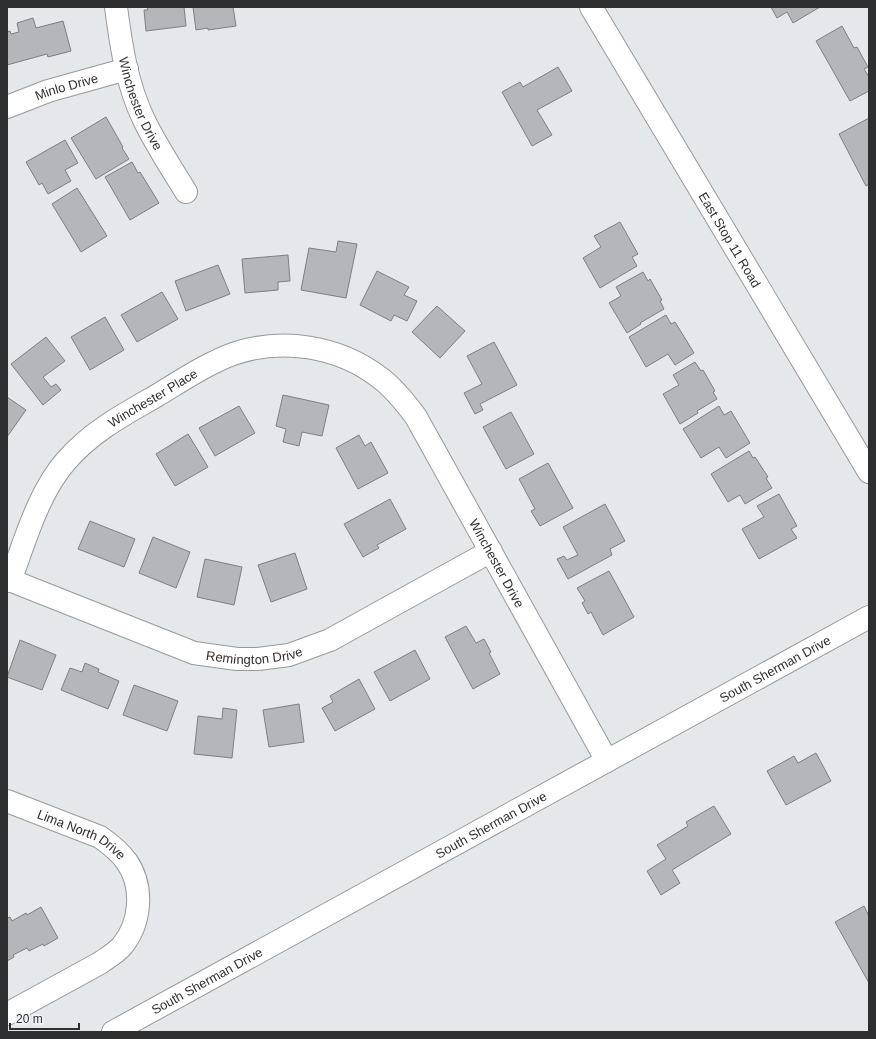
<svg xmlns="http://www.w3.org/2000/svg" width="876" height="1039" font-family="Arial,sans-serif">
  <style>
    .building { fill: #b4b6b9; stroke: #7d7f81 }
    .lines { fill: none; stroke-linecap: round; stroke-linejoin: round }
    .minor-casing { stroke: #97999b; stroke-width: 24 }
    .major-casing { stroke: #97999b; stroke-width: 24 }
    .minor { stroke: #fff; stroke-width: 22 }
    .major { stroke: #fff; stroke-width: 22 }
    .labels { text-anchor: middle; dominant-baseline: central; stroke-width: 3; stroke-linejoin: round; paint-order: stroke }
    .street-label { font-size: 13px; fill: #2e2f30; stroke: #f2f5f7 }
  </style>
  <rect width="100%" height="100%" fill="#e5e8ea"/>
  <path class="building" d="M 147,7 L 184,7 L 186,26 L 146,31 L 144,10 L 148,10 Z
    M 193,7 L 233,7 L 236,26 L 208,30 L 208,28 L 196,30 Z
    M 771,7 L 820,7 L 793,23 L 787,12 L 777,18 Z
    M 33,18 L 36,28 L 63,21 L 71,51 L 48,57 L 47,54 L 7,65 L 7,32 L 10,31 L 11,34 L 19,32 L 17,23 Z
    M 842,26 L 854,48 L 857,47 L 868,67 L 864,69 L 869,77 L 869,91 L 850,101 L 816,41 Z
    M 558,67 L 572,91 L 537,110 L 552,135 L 532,146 L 502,92 L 520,82 L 523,87 Z
    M 106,117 L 123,147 L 122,148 L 129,159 L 96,179 L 71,138 Z
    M 869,118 L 869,184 L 866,186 L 839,134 Z
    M 65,140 L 78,163 L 65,170 L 71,181 L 48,194 L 42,183 L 39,185 L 26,162 Z
    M 132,162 L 138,173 L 140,172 L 159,203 L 130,220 L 105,177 Z
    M 77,188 L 107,236 L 81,252 L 52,204 Z
    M 620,222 L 638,254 L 632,257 L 637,266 L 600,288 L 583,258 L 601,247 L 594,236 Z
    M 338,241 L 357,244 L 346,298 L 301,290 L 309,248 L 336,252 Z
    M 288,255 L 290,281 L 278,282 L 278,290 L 245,293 L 242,259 Z
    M 218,265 L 230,294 L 186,311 L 175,281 Z
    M 377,271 L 409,287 L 404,295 L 417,301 L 407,321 L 394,315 L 391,321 L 360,305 Z
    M 643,272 L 648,281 L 650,279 L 662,300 L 660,301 L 664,309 L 640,323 L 641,324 L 627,333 L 609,303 L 621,296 L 616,287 Z
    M 162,292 L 178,319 L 137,342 L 121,315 Z
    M 437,306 L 465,331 L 440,358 L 412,332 Z
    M 666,315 L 671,324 L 675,322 L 694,353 L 675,365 L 668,354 L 646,367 L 629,337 Z
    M 105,317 L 124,350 L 90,370 L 71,337 Z
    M 46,337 L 65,361 L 43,377 L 51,387 L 56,384 L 61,390 L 43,405 L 11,364 Z
    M 494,342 L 517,385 L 480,404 L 483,410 L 475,414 L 464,393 L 482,384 L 467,356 Z
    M 695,362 L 701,371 L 703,370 L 715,391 L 713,392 L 717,399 L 697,411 L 698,413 L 680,424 L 663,394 L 679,385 L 673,375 Z
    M 283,395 L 329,405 L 322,436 L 302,432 L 299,446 L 283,442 L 286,429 L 276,426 Z
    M 7,397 L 26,410 L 7,437 Z
    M 239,406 L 255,433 L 215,456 L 199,428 Z
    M 719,406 L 724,415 L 731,411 L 750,443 L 726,458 L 719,447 L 701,458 L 683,429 Z
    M 511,412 L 534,454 L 506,469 L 483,427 Z
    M 188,434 L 208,467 L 175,486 L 156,454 Z
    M 359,435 L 365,446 L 371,442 L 388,473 L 358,489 L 336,448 Z
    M 749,451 L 753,458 L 755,457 L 768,477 L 766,478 L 772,488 L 745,504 L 740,495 L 728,502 L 711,474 Z
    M 548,463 L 573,508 L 540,526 L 531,511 L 535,509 L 519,479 Z
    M 779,494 L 797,526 L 791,529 L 797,538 L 759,559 L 742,529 L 764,517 L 757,506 Z
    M 390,499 L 406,529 L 377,545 L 379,548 L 363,557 L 344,524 Z
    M 605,504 L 625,541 L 610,549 L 612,555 L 568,579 L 557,559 L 564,556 L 567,560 L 578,555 L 563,527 Z
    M 90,521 L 135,539 L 124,567 L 78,549 Z
    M 153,537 L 190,552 L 176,588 L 139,573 Z
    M 295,553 L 307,589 L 271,602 L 258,565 Z
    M 205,559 L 242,567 L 234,605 L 197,597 Z
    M 609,571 L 634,617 L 603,635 L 591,612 L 588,614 L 582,603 L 585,601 L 577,588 Z
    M 466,626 L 476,643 L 484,639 L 491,652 L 489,653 L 500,674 L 473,689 L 445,637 Z
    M 20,640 L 56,655 L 42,690 L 7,677 Z
    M 415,650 L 430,679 L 390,701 L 374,672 Z
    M 85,663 L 99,669 L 98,672 L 119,681 L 108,709 L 61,690 L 70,668 L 82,672 Z
    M 359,679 L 375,709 L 335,731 L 322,708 L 333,702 L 330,696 Z
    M 134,685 L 178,701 L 167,731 L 123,715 Z
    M 299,704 L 304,742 L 269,747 L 263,710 Z
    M 223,708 L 237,710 L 232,758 L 194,754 L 198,716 L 222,719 Z
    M 816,753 L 831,781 L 786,805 L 767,771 L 794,756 L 798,763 Z
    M 714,806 L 731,834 L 672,870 L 680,883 L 661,895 L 647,871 L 666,859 L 657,845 L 688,826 L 686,822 Z
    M 864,906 L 869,916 L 869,983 L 835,922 Z
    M 41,907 L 58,938 L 44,946 L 43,944 L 29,951 L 27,948 L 13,955 L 14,957 L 7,961 L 7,918 L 10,917 L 12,921 L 26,913 L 27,915 Z"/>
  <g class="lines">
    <defs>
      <g id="minor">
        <path id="s1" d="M 116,7 C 121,46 127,85 144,120 C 156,145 172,169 186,192"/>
        <path id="s2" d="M 7,107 L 48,91 L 127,69"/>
        <path id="s3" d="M 7,579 L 194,653 L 237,659 L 258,659 L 289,655 L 330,640 L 491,551"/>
        <path id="s4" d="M 10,581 C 25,541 38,493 66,461 C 91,432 123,415 156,396 C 181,381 206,364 233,354 C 282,337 338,346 379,377 C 394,388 405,402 416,417 L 607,761"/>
        <path id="s5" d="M 7,801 L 100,837 C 110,844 120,852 127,862 C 144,887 141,923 122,946 C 116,953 107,958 100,963 L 7,1014"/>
        <path id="s6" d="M 113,1032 L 869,617"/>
      </g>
      <g id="major">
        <path id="s7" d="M 591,7 L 869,472"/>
      </g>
    </defs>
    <use href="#minor" class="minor-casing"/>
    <use href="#major" class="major-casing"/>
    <use href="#minor" class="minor"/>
    <use href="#major" class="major"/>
  </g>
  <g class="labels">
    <g class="street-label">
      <text stroke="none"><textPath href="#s2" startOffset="63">Minlo Drive</textPath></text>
      <text stroke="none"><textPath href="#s1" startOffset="100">Winchester Drive</textPath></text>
      <text stroke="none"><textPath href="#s7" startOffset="271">East Stop 11 Road</textPath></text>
      <text stroke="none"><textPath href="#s4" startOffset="241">Winchester Place</textPath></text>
      <text stroke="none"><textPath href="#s4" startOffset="708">Winchester Drive</textPath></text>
      <text stroke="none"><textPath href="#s3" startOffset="262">Remington Drive</textPath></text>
      <text stroke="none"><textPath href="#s6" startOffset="755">South Sherman Drive</textPath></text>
      <text stroke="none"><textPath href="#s6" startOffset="431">South Sherman Drive</textPath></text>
      <text stroke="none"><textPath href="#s5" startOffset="82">Lima North Drive</textPath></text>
      <text stroke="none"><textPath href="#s6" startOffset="107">South Sherman Drive</textPath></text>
    </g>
  </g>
  <rect width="876" height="1039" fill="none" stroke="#2e2f30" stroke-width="16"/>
  <path d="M10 1023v6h69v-6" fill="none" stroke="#2e2f30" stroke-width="2"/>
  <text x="16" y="1023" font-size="12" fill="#2e2f30" stroke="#f2f5f7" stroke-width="3" paint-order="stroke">20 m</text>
</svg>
